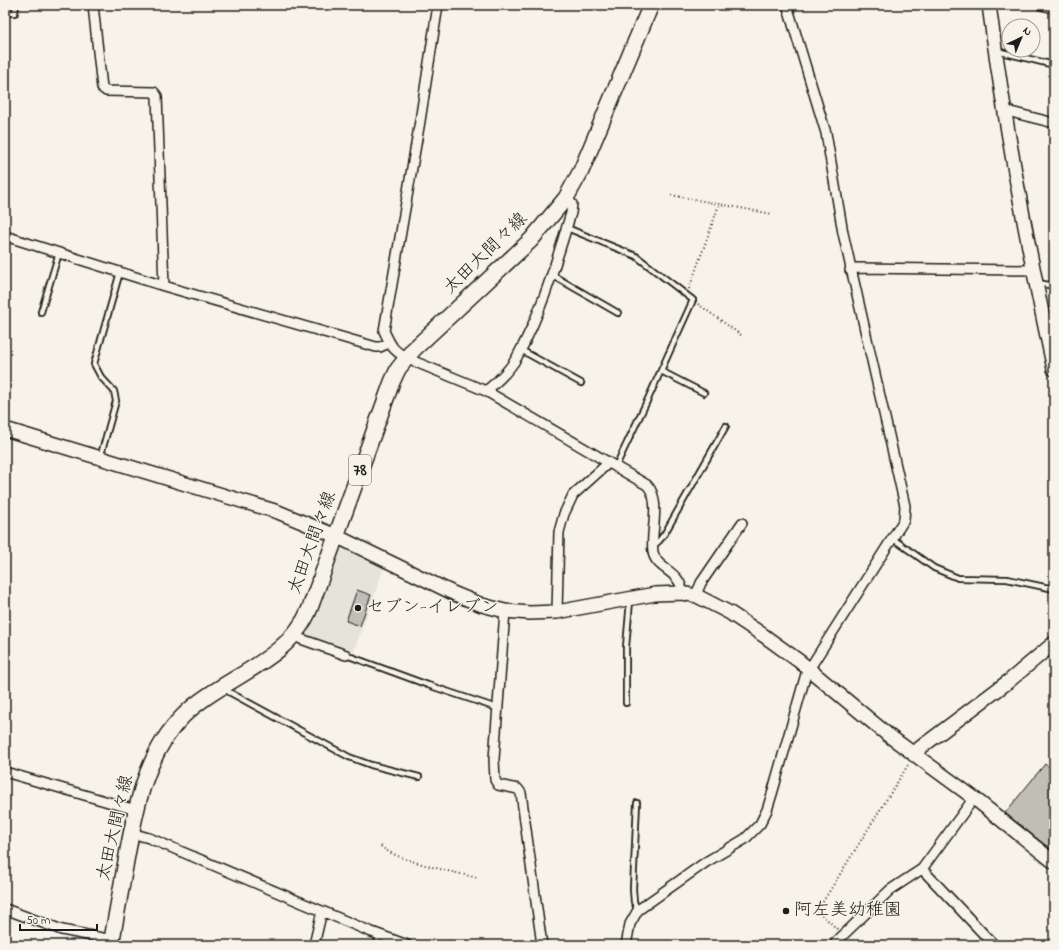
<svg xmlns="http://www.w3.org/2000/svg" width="1059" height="950" font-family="'Indie Flower','Klee One',sans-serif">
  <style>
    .built { fill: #e6e3d9 }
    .building { fill: #c0beb5; stroke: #1c1c1c }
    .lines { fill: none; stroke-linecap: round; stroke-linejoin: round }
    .lane-casing { stroke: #1c1c1c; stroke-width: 8 }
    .street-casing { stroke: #1c1c1c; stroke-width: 12 }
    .secondary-casing { stroke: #1c1c1c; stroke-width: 16 }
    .primary-casing { stroke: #1c1c1c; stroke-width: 18 }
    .path { stroke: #1c1c1c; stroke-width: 2; stroke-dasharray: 1 3; stroke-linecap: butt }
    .lane { stroke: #f7f3e8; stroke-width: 4.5 }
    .street { stroke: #f7f3e8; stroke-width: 9 }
    .secondary { stroke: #f7f3e8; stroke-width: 13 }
    .primary { stroke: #f7f3e8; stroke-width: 15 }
    .poi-dot { fill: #1c1c1c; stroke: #f7f3e8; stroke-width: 1.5 }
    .labels { text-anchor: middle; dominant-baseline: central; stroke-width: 3; stroke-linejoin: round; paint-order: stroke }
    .shield { fill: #f7f3e8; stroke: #5e5c59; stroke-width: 1 }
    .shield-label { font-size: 17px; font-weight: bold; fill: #1c1c1c }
    .street-label { font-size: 18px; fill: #1c1c1c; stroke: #f7f3e8 }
    .poi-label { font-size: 18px; fill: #1c1c1c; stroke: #f7f3e8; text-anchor: start }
  </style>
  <rect width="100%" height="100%" fill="#f7f3e8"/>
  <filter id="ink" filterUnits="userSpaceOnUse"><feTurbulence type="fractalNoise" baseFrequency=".025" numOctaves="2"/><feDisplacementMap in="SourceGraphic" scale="8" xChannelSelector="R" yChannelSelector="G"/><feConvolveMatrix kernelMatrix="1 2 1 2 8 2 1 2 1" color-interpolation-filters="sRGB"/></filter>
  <g filter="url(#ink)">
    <path class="built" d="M 342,549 L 384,568 L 353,653 L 308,636 L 305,630 L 337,551 Z"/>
    <path class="building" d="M 357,590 L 371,595 L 360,626 L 346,621 Z
      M 1045,764 L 1054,771 L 1054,852 L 1005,813 Z"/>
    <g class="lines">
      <defs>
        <path id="lane" d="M 5,13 L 15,13 L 16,5
          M 997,51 L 1054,65
          M 567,228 L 636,256 L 693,300 L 648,399 L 616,466
          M 552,275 L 618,313
          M 1038,283 L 1054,286
          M 41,312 L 59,253
          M 521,350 L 581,383
          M 661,371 L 704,393
          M 100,458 L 116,401 L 114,391 L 101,377 L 94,364 L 120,272
          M 892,538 L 934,568 L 958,578 L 1007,579 L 1054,589
          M 653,546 L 659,541 L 665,533 L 726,426
          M 346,655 L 428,685 L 497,708
          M 224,688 L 229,692 L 349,757 L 371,765 L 419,777
          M 626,703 L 626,647 L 630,601
          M 637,803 L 633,889 L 634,902 L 638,910
          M 377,945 L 379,934"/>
        <path id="street" d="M 93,5 L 102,88 L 106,91 L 154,92 L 157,96 L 164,286
          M 438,5 L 420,121 L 384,331 C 392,347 391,348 406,358 L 486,391 L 647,485 C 662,500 650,532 653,552 C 656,570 682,571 682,593
          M 1041,5 L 1054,8
          M 1004,112 L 1011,112 L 1054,123
          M 5,236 L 164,286 L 376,347 L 380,347 L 389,343
          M 850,270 L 856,268 L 1034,270
          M 486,391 C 497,382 510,370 517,357 C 542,312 556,262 571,213 L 572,204 L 566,198
          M 697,596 L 698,590 L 701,583 L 742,523
          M 505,611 L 494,759 L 495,780 L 498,785 L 518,789 L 521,793 L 542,945
          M 557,612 L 559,532 L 564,514 L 573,495 L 605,466 L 607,461
          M 294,634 L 301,639 L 346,655
          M 5,772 L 136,810
          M 131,833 L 149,838 L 369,931 L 407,945
          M 922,869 L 994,945
          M 5,909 L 62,930 L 112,940
          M 314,945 L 322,911
          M 626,945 L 630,924 L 638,910 L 706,862 L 745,839 L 760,824 L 767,810 L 772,794 L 806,674 L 904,520 L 905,506 L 843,233 L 826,133 L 787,5
          M 835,945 L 836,942 L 890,890 L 922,869 L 974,798"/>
        <path id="secondary" d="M 989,5 C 1005,127 1028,249 1054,369
          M 5,429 L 278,512 L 336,536 L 455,594 L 482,605 L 505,611 L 530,613 L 557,612 L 655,594 L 682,593 L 697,596 L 730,613 L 763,635 L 799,661 L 888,735 L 974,798 L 1054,862
          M 914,755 L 920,748 L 1009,681 L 1054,643"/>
        <path id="primary" d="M 111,945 C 116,917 121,889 126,861 C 135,811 145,754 183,716 C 222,677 288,663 310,608 L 392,382 L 398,369 L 413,350 L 531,240 L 566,198 L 581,171 L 651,5"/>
      </defs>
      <use href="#lane" class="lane-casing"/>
      <use href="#street" class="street-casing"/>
      <use href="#secondary" class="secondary-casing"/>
      <use href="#primary" class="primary-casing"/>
      <path class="path" d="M 671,195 L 772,214
        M 689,289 L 719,205
        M 698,304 L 741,335
        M 381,846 C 393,860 458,873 478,878
        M 837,929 L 819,912 L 819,908 L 908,765"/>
      <use href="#lane" class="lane"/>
      <use href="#street" class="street"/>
      <use href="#secondary" class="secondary"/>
      <use href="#primary" class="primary"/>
    </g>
  </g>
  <g class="poi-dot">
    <circle cx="358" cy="608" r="4"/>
    <circle cx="786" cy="911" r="4"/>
  </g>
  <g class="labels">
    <rect class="shield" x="349" y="455" width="22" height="30" rx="3"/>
    <g class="shield-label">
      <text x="360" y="470">78</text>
    </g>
    <g class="street-label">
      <text transform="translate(486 254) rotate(-44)">太田大間々線</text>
      <text transform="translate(313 543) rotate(-70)">太田大間々線</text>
      <text transform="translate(116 828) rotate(-77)">太田大間々線</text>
    </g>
    <g class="poi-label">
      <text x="366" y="608">セブン-イレブン</text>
      <text x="794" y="911">阿左美幼稚園</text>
    </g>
  </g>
  <rect width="1059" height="950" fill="none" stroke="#f7f3e8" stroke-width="20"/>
  <rect x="10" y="10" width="1039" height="930" fill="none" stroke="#1c1c1c" stroke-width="1.5" filter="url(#ink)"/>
  <g transform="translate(1021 38) rotate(44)"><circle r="19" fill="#f7f3e8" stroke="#9f9d96"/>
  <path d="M0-3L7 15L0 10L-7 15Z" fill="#1c1c1c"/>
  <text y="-6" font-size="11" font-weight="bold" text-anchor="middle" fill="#1c1c1c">N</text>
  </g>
  <path d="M20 924v6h77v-6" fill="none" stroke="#1c1c1c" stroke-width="2"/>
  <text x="26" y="924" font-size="12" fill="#1c1c1c" stroke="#f7f3e8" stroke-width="3" paint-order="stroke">50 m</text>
</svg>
